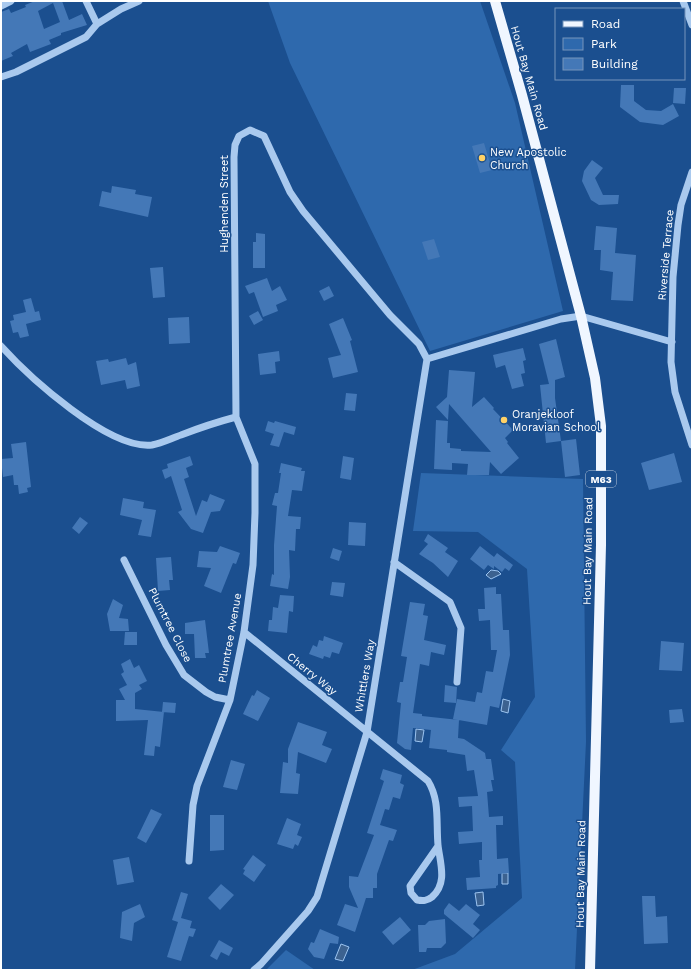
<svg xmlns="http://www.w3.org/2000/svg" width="693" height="971" font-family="'Work Sans',sans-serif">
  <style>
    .green { fill: #2e69ad }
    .water { fill: #3c6290; stroke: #9cc4f0 }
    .building { fill: #4478b7; fill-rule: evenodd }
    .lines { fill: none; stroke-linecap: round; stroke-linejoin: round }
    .minor { stroke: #a9c9ee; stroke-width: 7 }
    .major { stroke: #f0f6ff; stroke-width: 10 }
    .poi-dot { fill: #ffd166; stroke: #1b4f8f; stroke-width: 1.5 }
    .labels { text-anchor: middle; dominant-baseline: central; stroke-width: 3; stroke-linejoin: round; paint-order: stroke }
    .shield { fill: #1b4f8f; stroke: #bbcadd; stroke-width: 1 }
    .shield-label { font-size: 10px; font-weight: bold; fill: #fff }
    .street-label { font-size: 11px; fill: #fff; stroke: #1b4f8f }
    .poi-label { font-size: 11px; fill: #fff; stroke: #1b4f8f; text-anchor: start }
  </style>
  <rect width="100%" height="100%" fill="#1b4f8f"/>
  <path class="green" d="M 268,1 L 480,1 L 515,103 L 563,311 L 430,351 L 290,63 Z
    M 421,473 L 583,479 L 586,742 L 575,970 L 412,970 L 455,954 L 522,898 L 515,762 L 501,750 L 535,697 L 527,569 L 478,532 L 413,531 Z
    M 286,950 L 315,970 L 266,970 Z"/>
  <path class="water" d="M 491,570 L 498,571 L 501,574 L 491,579 L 486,575 Z
    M 503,699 L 510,701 L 508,713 L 501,711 Z
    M 416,729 L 424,730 L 422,742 L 415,741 Z
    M 502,873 L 508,873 L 508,884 L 502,884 Z
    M 483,892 L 484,905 L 477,906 L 475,893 Z
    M 341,944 L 349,947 L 343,961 L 335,959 Z"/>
  <path class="building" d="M 35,1 L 62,1 L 69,20 L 82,14 L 87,25 L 61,33 L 61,35 L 49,40 L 51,44 L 30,52 L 27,44 L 11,53 L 13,56 L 1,61 L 1,12 L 9,9 L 11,13 L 26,7 L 25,5 ZM 53,3 L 60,22 L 44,29 L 38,11 Z
    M 621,85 L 634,85 L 634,101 L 646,110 L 661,111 L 673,104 L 679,116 L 663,125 L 640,122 L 620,107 Z
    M 674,88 L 686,88 L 685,104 L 673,103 Z
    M 484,143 L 492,170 L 480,173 L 472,146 Z
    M 592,160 L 603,168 L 595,178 L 603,195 L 619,195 L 618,204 L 599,205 L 591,200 L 582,181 L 584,171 Z
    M 112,186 L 136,190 L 135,194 L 152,197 L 148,217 L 99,206 L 102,191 L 111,193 Z
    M 596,226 L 617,228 L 615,253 L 636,255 L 633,301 L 611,300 L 613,272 L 600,270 L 601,250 L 594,250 Z
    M 256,233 L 265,234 L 265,268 L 253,268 L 253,242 L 256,242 Z
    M 434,239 L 440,257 L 428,260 L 422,242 Z
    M 163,267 L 165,297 L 153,298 L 150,268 Z
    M 267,278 L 272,291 L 280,286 L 287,300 L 276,305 L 278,311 L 263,317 L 254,292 L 249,294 L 245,286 Z
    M 329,286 L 334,296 L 324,301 L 319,291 Z
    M 31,298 L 35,312 L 39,311 L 41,320 L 26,324 L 29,336 L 20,338 L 18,332 L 13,333 L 10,321 L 14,320 L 13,315 L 26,312 L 23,300 Z
    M 258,311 L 263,320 L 254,325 L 249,316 Z
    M 189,317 L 190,343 L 169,344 L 168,318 Z
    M 343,318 L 352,340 L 350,341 L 358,372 L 333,378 L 328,358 L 341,355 L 329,324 Z
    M 556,339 L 565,377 L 555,380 L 555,398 L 561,441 L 546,443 L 540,385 L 549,384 L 539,344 Z
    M 523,348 L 526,360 L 523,361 L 525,373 L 521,374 L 524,386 L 512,389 L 505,365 L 496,368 L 493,355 Z
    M 279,351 L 280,361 L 275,362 L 276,373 L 260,375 L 258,354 Z
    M 126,358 L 128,365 L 136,362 L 140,386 L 127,389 L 125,380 L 101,385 L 96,361 L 108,359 L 109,362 Z
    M 449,370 L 475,372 L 472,407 L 484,397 L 494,408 L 493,409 L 513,430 L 505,438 L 508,442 L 507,443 L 519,458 L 501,474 L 490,462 L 489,475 L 467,475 L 468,464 L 452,463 L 452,470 L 434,469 L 436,420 L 448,421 L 447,443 L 450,443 L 450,448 L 461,449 L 461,451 L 491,452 L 449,404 L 448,420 L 436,407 L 447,397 Z
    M 346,393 L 357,394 L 355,411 L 344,410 Z
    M 268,421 L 274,423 L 275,421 L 296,427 L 294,435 L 284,432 L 279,447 L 270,445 L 274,434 L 265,431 Z
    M 576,439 L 580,475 L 565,477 L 561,441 Z
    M 26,442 L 31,487 L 27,488 L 28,492 L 19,494 L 18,485 L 14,485 L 13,475 L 3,477 L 1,459 L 13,458 L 11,444 Z
    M 674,453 L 682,482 L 649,490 L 641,463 Z
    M 190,456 L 193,465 L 186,468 L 189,477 L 184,479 L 196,516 L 202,500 L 207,502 L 210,494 L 225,500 L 220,511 L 211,512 L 203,533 L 191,529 L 178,512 L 182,510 L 171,476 L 165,479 L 162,470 L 168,468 L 167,464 Z
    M 343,456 L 354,458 L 351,480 L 340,478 Z
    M 281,463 L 302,468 L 301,471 L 305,471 L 302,491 L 292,490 L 288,516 L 301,517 L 300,529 L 296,529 L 295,551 L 289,550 L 290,577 L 288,589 L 270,586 L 272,574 L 274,575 L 274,545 L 277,506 L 272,505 L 275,493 L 278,493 L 281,473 L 279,473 Z
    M 123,498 L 144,502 L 143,508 L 156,510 L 151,537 L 138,535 L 142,520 L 120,515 Z
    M 80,517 L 88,523 L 79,534 L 72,528 Z
    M 349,522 L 366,523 L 365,546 L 348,545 Z
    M 428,534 L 448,548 L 445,552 L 458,561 L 448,577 L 433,563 L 419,554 L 428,544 L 424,541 Z
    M 220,546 L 240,553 L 236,564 L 233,563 L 221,593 L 204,586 L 211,568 L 197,567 L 199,551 L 217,552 Z
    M 480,546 L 494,557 L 497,553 L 513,565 L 509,571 L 505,568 L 502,572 L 494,566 L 494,569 L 488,565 L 484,570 L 470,559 Z
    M 333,548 L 342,551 L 339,561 L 330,558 Z
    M 171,557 L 173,580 L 169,580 L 170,590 L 158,591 L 156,558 Z
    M 332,582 L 345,583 L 343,597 L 330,595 Z
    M 496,587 L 496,594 L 501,594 L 503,630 L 509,630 L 510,655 L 499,708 L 490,706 L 487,725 L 453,719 L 457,699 L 475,702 L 477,692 L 482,693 L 486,671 L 493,672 L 497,650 L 491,650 L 490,620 L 479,621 L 478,609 L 485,609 L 484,588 Z
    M 280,595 L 294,596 L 293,612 L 289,611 L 287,633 L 268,631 L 269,620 L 272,620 L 273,607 L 278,608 Z
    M 113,599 L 123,605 L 119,618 L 128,619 L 129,631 L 110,631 L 107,614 Z
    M 410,602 L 425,604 L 423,615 L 428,616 L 424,640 L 446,645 L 444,655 L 431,652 L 429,666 L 420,664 L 413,713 L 422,714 L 422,716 L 459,720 L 458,738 L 464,739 L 485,753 L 486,759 L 491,759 L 494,780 L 491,780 L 493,791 L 487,792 L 489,817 L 503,816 L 503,825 L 496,825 L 497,859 L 508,858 L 509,873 L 498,874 L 498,885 L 496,886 L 496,888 L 467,890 L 466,878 L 480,877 L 479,860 L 482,860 L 482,842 L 459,844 L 458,832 L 473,831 L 472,806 L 459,807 L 458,797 L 478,796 L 474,770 L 467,771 L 465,755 L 447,752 L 447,750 L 429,748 L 431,730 L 413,728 L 411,750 L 405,749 L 397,743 L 401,703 L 397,702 L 400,682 L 403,682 L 407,657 L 401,656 Z
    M 205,620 L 209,653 L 205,653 L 206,658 L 195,658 L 194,634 L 185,634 L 185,623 Z
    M 125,632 L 137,632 L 137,645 L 124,645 Z
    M 324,636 L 343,643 L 339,654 L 332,652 L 330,658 L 324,656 L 323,659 L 309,654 L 313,645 L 317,647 L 319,640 L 323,641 Z
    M 661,641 L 684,643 L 682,671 L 659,670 Z
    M 130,659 L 134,668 L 139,665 L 147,681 L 139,685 L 142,689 L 135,693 L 135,709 L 164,712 L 160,747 L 155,746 L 154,756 L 144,755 L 148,720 L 116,721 L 116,700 L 125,700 L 119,689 L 127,685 L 121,674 L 124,672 L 121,664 Z
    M 445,685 L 457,687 L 456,703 L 444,702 Z
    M 257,690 L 270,698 L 258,721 L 243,714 L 252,695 L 254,696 Z
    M 163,702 L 176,703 L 175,713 L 162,712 Z
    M 682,709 L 684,722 L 670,723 L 669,710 Z
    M 298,722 L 327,732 L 322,745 L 332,749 L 326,763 L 298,752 L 296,773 L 300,774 L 298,794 L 280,793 L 283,762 L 288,763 L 288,749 Z
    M 231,760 L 245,764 L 237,790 L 223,787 Z
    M 383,769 L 402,775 L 400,783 L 404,785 L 400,799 L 393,797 L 389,810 L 385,809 L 380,825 L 397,830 L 393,841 L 389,840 L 377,874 L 377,888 L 373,888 L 373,898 L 366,898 L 355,932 L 337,925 L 345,904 L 358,908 L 349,887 L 349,876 L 358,877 L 374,835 L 367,833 L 384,781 L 380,779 Z
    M 151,809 L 162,814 L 146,843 L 137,838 Z
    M 210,815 L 224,815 L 224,850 L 210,851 Z
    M 287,818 L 301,824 L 297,835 L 302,837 L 298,846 L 295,844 L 293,849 L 277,844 Z
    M 253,855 L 266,865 L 254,882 L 243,874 L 245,870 L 243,869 Z
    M 129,857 L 134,882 L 117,885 L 113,860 Z
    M 221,884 L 234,895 L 220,910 L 208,898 Z
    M 181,892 L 188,894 L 181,918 L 192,921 L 190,928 L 196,929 L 193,937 L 189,936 L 181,961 L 167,957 L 178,922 L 172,920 Z
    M 642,896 L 655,896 L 656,917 L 667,916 L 668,943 L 644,944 Z
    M 449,903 L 459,911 L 466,904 L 480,915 L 473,924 L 480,930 L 473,938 L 444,914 L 444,910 Z
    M 140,904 L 145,917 L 134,923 L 132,941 L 120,938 L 122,912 Z
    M 400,917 L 411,930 L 393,945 L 382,932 Z
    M 445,919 L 446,943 L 441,948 L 427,948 L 426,952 L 419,952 L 418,925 L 425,925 L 429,921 Z
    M 320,929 L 339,937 L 338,944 L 330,943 L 324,959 L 314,957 L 308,949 L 311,942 L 314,943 Z
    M 219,940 L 233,948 L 229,956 L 221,952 L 217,960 L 210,956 Z"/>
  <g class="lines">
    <path class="minor" d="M 86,1 L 97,24
      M 683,1 L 692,25
      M 1,6 L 11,1
      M 1,77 L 16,72 L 86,37 L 97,24 L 121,9 L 139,1
      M 692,172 L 681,205 L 678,225 L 673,277 L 671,362 L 675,392 L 692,445
      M 1,346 C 29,377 109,450 152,445 C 162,443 172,438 181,435 C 199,428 217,422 236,417
      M 124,560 L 166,645 L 184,675 L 206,692 L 215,697 L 230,700
      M 394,562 L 450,602 L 461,628 L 457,682
      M 244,632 L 428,781 C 440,800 436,823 438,845 C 440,863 448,883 432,897 C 427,901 423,901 417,900 L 411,893 L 410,886 L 438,846
      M 189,861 L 193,805 L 197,786 L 230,700 L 244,632 L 253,565 L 255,513 L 255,464 L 236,417 L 234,157 L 235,145 L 239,136 L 250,130 L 264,136 L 290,192 L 303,211 L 390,315 L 419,344 L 427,359 L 561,319 L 581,316 L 672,342
      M 254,970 L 261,964 L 308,911 L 317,897 L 367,732 L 427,359"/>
    <path class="major" d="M 495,1 L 522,95 L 581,316 L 595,378 L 601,426 L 601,545 L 590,970"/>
  </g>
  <g class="poi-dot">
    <circle cx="482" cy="158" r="4"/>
    <circle cx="504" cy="420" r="4"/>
  </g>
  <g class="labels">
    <rect class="shield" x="586" y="471" width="30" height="16" rx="3"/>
    <g class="shield-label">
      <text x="601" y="479">M63</text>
    </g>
    <g class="street-label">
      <text transform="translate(529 78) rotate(74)">Hout Bay Main Road</text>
      <text transform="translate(224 204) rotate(-90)">Hughenden Street</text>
      <text transform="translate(666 255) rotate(-85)">Riverside Terrace</text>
      <text transform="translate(588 551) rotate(-89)">Hout Bay Main Road</text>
      <text transform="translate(170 625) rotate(63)">Plumtree Close</text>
      <text transform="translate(230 638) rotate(-80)">Plumtree Avenue</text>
      <text transform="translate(312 674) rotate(39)">Cherry Way</text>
      <text transform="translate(365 676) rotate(-80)">Whittlers Way</text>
      <text transform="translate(581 874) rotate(-89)">Hout Bay Main Road</text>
    </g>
    <g class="poi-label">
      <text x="490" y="152">New Apostolic<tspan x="490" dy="13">Church</tspan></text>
      <text x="512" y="414">Oranjekloof<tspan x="512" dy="13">Moravian School</tspan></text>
    </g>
  </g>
  <rect width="693" height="971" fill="none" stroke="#ffffff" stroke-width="4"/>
  <rect x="555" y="8" width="130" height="72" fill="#1b4f8f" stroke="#7695bc"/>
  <rect x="563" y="21" width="20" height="6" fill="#f0f6ff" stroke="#7695bc"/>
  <text x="591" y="28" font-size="12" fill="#ffffff">Road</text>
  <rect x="563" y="38" width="20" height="12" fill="#2e69ad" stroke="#7695bc"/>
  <text x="591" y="48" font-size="12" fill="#ffffff">Park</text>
  <rect x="563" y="58" width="20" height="12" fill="#4478b7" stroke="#7695bc"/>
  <text x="591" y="68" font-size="12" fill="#ffffff">Building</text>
</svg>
